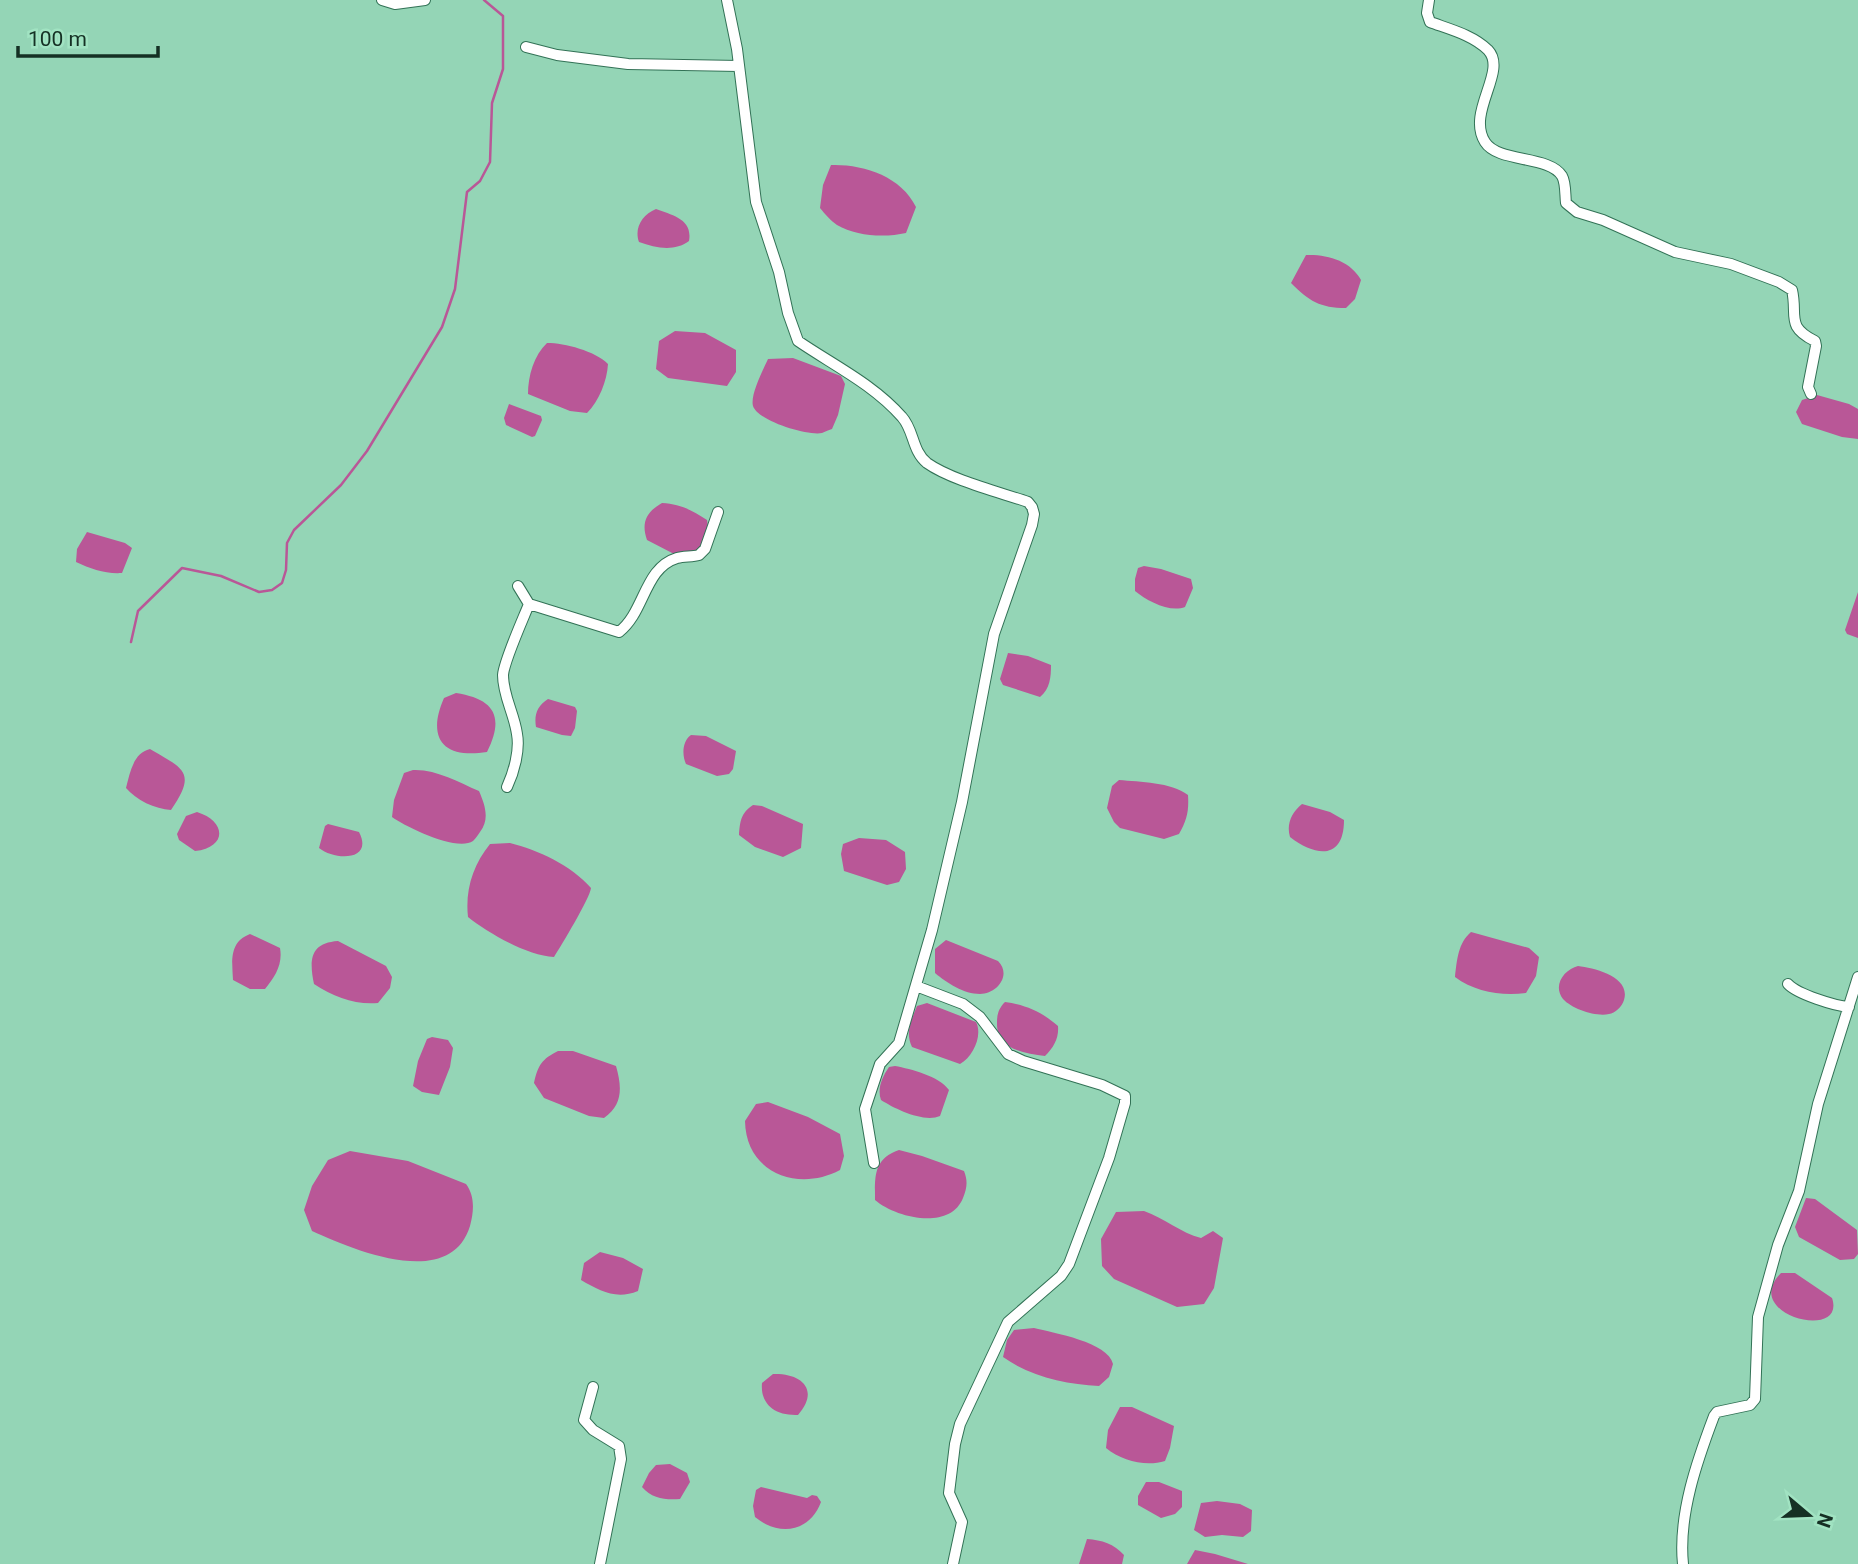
<svg xmlns="http://www.w3.org/2000/svg" width="1858" height="1564" font-family="Roboto,sans-serif">
  <style>
    .water { fill: #b95797 }
    .lines { fill: none; stroke-linecap: round; stroke-linejoin: round }
    .stream { stroke: #b95797; stroke-width: 2.5 }
    .minor-casing { stroke: #327256; stroke-width: 12 }
    .minor { stroke: #fff; stroke-width: 10 }
  </style>
  <rect width="100%" height="100%" fill="#94d5b6"/>
  <path class="water" d="M 831,165 C 863,164 901,176 916,207 L 906,233 C 884,238 856,236 837,225 C 831,221 825,214 820,208 L 823,185 Z
    M 656,209 C 672,215 693,219 689,241 C 674,252 656,248 639,242 C 634,228 642,215 656,209 Z
    M 1306,255 C 1327,254 1351,261 1361,280 L 1355,299 L 1346,308 C 1320,308 1309,301 1291,283 Z
    M 675,331 L 705,333 L 736,350 L 736,372 L 727,386 L 668,378 L 656,369 L 659,341 Z
    M 547,343 C 565,343 595,351 608,364 C 607,381 599,401 587,413 L 570,411 L 528,394 C 528,376 534,355 547,343 Z
    M 793,358 L 841,376 L 845,384 L 838,415 L 832,429 C 828,430 825,432 822,433 C 807,436 758,421 753,406 C 750,395 763,370 768,359 Z
    M 1817,395 L 1849,404 L 1858,409 L 1858,439 L 1842,437 L 1802,424 L 1796,412 L 1802,400 Z
    M 509,404 L 541,416 L 542,420 L 535,436 L 532,437 L 506,425 L 504,418 Z
    M 662,503 C 680,504 692,510 707,520 L 708,526 L 698,552 L 676,555 L 647,540 C 641,523 646,512 662,503 Z
    M 87,532 L 125,543 L 132,548 L 122,573 C 105,574 91,569 76,562 L 77,549 Z
    M 1144,566 L 1161,569 L 1191,579 L 1193,588 L 1185,607 C 1170,613 1147,601 1135,591 L 1135,579 L 1138,568 Z
    M 1858,592 L 1858,638 L 1847,634 L 1845,630 Z
    M 1008,653 L 1028,656 L 1051,665 C 1051,677 1050,689 1040,697 L 1003,685 L 1000,679 Z
    M 456,693 C 494,699 505,716 487,752 C 444,759 426,739 444,698 Z
    M 548,699 L 575,707 L 577,711 L 575,728 L 571,736 L 562,735 L 536,727 C 534,715 537,706 548,699 Z
    M 691,735 L 706,736 L 736,751 L 733,769 L 729,774 L 717,776 L 686,764 C 682,756 682,741 691,735 Z
    M 150,749 C 184,769 197,772 171,810 C 155,809 136,800 126,788 C 130,773 133,753 150,749 Z
    M 413,770 C 436,769 458,782 479,791 C 485,805 490,819 480,832 C 478,835 476,838 473,841 C 457,852 406,827 392,817 L 394,800 L 404,773 Z
    M 1119,780 C 1140,782 1171,782 1188,795 C 1189,811 1187,820 1179,834 L 1164,839 L 1120,828 L 1114,822 L 1107,808 L 1112,786 Z
    M 1302,804 L 1330,812 L 1344,820 C 1344,860 1316,857 1290,837 C 1286,824 1292,812 1302,804 Z
    M 753,805 L 762,806 L 803,824 L 801,848 L 783,857 L 755,847 L 739,835 C 740,821 741,813 753,805 Z
    M 197,812 C 226,821 228,847 195,851 L 179,840 L 177,834 L 186,816 Z
    M 328,824 L 359,832 C 374,861 335,861 319,848 L 325,826 Z
    M 859,838 L 886,840 L 905,852 L 906,869 L 899,882 L 887,885 L 844,871 L 841,854 L 843,844 Z
    M 510,843 C 538,850 571,865 591,888 C 590,898 561,946 554,957 C 528,956 488,933 468,917 C 465,890 473,865 490,844 Z
    M 1471,932 L 1529,948 L 1539,957 L 1536,976 L 1526,993 C 1501,996 1475,992 1455,977 C 1457,960 1458,943 1471,932 Z
    M 250,934 L 280,948 C 283,964 275,977 265,989 L 250,989 L 233,980 C 232,961 229,942 250,934 Z
    M 946,940 L 998,961 C 1012,975 997,994 980,994 C 964,994 947,983 935,973 L 935,949 Z
    M 338,941 L 386,966 L 392,977 L 390,988 L 378,1003 C 355,1005 334,997 314,984 C 309,960 310,943 338,941 Z
    M 1578,966 C 1595,968 1631,977 1624,1000 C 1622,1007 1615,1013 1609,1014 C 1596,1017 1572,1009 1563,999 C 1552,985 1565,969 1578,966 Z
    M 1005,1002 C 1026,1005 1042,1012 1058,1026 C 1059,1038 1054,1047 1045,1056 C 1023,1053 996,1049 997,1022 C 997,1014 999,1008 1005,1002 Z
    M 927,1003 L 976,1022 C 983,1035 973,1057 960,1064 L 912,1047 C 905,1032 911,1021 917,1006 Z
    M 432,1037 L 448,1040 L 453,1048 L 450,1067 L 439,1095 L 422,1092 L 413,1086 L 418,1061 L 427,1039 Z
    M 558,1051 L 573,1051 L 616,1066 C 622,1087 623,1105 604,1118 L 589,1116 L 544,1098 L 534,1083 C 538,1065 542,1059 558,1051 Z
    M 895,1066 C 911,1069 939,1076 949,1090 L 940,1116 C 924,1123 895,1109 881,1100 C 877,1089 882,1077 889,1067 Z
    M 768,1102 L 808,1117 L 840,1134 L 844,1156 L 840,1170 C 799,1192 746,1174 745,1121 L 756,1104 Z
    M 899,1150 L 922,1156 L 964,1171 C 968,1181 967,1188 963,1198 C 950,1231 896,1218 875,1200 C 875,1177 873,1159 899,1150 Z
    M 350,1151 L 408,1161 L 466,1184 C 475,1196 474,1211 470,1226 C 450,1291 354,1250 312,1231 L 304,1210 L 312,1186 L 328,1160 Z
    M 1806,1198 L 1815,1199 L 1857,1230 L 1858,1254 L 1854,1259 L 1840,1260 L 1799,1237 L 1795,1227 Z
    M 1144,1211 C 1164,1218 1181,1233 1201,1238 L 1213,1231 L 1223,1238 L 1214,1288 L 1204,1304 L 1177,1307 L 1114,1279 L 1102,1266 L 1101,1239 L 1116,1212 Z
    M 600,1252 L 623,1258 L 643,1269 L 638,1291 C 616,1300 600,1291 581,1280 L 584,1263 Z
    M 1781,1273 L 1795,1273 L 1832,1298 C 1847,1342 1739,1315 1781,1273 Z
    M 1034,1328 C 1054,1333 1108,1342 1113,1364 L 1109,1377 L 1099,1386 C 1066,1384 1031,1377 1003,1357 L 1007,1340 L 1014,1330 Z
    M 773,1374 C 802,1373 820,1390 798,1415 C 776,1416 760,1405 762,1383 Z
    M 1120,1407 L 1132,1407 L 1174,1426 L 1170,1448 L 1165,1461 C 1146,1467 1122,1461 1106,1448 L 1108,1430 Z
    M 670,1464 L 687,1473 L 690,1482 L 680,1499 C 666,1500 652,1499 642,1487 L 649,1473 L 656,1465 Z
    M 1146,1482 L 1159,1482 L 1182,1491 L 1182,1507 L 1175,1514 L 1161,1518 L 1138,1505 L 1138,1496 Z
    M 761,1487 L 807,1498 L 812,1495 L 817,1496 L 821,1502 C 810,1532 779,1537 755,1517 L 753,1506 L 756,1490 Z
    M 1217,1501 L 1240,1504 L 1252,1510 L 1251,1531 L 1243,1537 L 1222,1535 L 1205,1537 L 1194,1530 L 1201,1503 Z
    M 1087,1539 C 1102,1540 1114,1544 1124,1555 L 1122,1564 L 1079,1564 Z
    M 1195,1550 L 1215,1554 L 1248,1564 L 1187,1564 Z"/>
  <g class="lines">
    <path class="stream" d="M 131,642 L 138,611 L 182,568 L 221,576 L 259,592 L 272,590 L 282,583 L 286,570 L 287,543 L 294,530 L 341,485 L 367,451 L 442,327 L 455,289 L 467,192 L 480,181 L 490,162 L 492,103 L 503,69 L 503,16 L 484,0"/>
    <defs>
      <path id="minor" d="M 382,0 L 395,4 L 425,0
        M 727,0 L 737,49 L 756,202 L 779,272 L 788,313 L 798,341 C 833,365 873,384 902,417 C 914,430 912,451 927,463 C 951,480 999,492 1028,502 L 1032,507 L 1034,514 L 1032,525 L 994,634 L 962,802 L 932,930 L 899,1043 L 880,1064 L 865,1109 L 874,1163
        M 1429,0 L 1427,13 L 1430,22 C 1449,29 1473,35 1488,50 C 1508,71 1466,112 1485,142 C 1498,163 1549,155 1562,176 C 1566,183 1565,195 1566,203 L 1577,212 L 1603,220 L 1675,252 L 1731,264 L 1779,282 L 1792,290 C 1798,316 1785,326 1815,341 L 1816,346 L 1808,387 L 1811,394
        M 526,47 L 557,55 L 628,64 L 739,66
        M 518,586 L 529,604 L 619,632 C 645,612 644,568 677,558 C 684,556 692,557 699,555 L 705,549 L 718,512
        M 507,787 C 514,772 520,750 517,734 C 514,713 503,696 503,675 C 504,661 523,619 529,604
        M 1788,984 C 1797,994 1835,1006 1849,1007
        M 916,986 L 963,1004 L 980,1017 L 1008,1054 L 1023,1061 L 1102,1085 L 1125,1096 L 1125,1103 L 1109,1158 L 1069,1264 L 1061,1276 L 1008,1322 L 960,1424 L 955,1444 L 949,1493 L 962,1522 L 953,1564
        M 593,1387 L 584,1420 L 593,1430 L 619,1446 L 621,1459 L 600,1564
        M 1683,1564 C 1678,1515 1697,1461 1714,1416 L 1717,1412 L 1750,1405 L 1755,1399 L 1758,1317 L 1778,1245 L 1799,1191 L 1818,1104 L 1858,977"/>
    </defs>
    <use href="#minor" class="minor-casing"/>
    <use href="#minor" class="minor"/>
  </g>
  <g transform="translate(1809 1515) rotate(109)" stroke="#a1e3c2" stroke-width="5" paint-order="stroke">
  <path d="M0-5L12 26L0 18L-12 26Z" fill="#153024"/>
  <text y="-10" font-size="19" font-weight="bold" text-anchor="middle" fill="#153024">N</text>
  </g>
  <path d="M18 46v10h140v-10" fill="none" stroke="#153024" stroke-width="3.5"/>
  <text x="28" y="46" font-size="21" fill="#153024" stroke="#a1e3c2" stroke-width="5" paint-order="stroke">100 m</text>
</svg>
